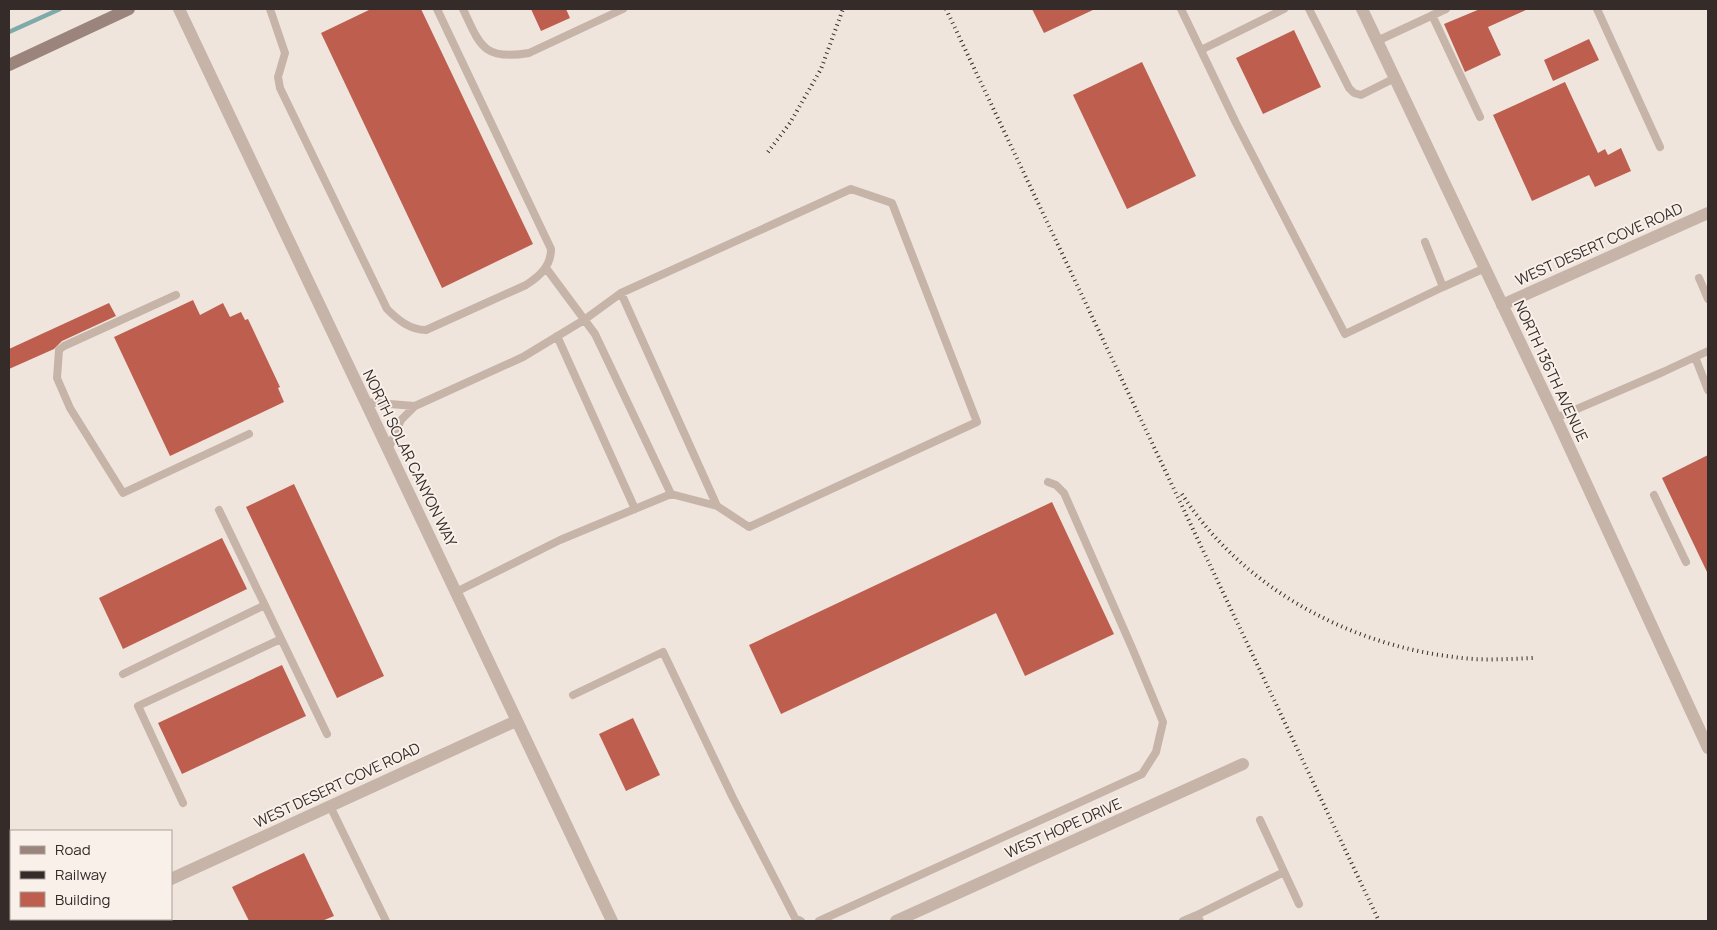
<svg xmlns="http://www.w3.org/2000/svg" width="1717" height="930" font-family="Manrope,sans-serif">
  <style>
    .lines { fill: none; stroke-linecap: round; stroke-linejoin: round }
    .stream { stroke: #7eaba9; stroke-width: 4.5 }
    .building { fill: #bd5e4e }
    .lane { stroke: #c7b4a9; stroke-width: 8 }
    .street { stroke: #c7b4a9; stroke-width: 12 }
    .secondary { stroke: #9b847b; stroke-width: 12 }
    .rail { stroke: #352b29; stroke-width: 4; stroke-dasharray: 1 4; stroke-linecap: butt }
    .labels { text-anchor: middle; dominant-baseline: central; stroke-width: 4; stroke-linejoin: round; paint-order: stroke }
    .street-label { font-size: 15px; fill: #352b29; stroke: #f8f0e9 }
  </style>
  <rect width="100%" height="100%" fill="#f0e5dd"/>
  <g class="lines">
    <path class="stream" d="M 9,32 L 60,9"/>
  </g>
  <path class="building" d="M 371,9 L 421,9 L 533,244 L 442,288 L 321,33 Z
    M 531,9 L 566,9 L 570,18 L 541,31 Z
    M 1032,9 L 1095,9 L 1044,33 Z
    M 1480,9 L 1528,9 L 1488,27 L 1501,55 L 1465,72 L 1444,24 Z
    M 1294,30 L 1321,87 L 1263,114 L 1236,58 Z
    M 1589,39 L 1599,60 L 1553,81 L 1544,60 Z
    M 1142,62 L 1196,176 L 1127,209 L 1073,95 Z
    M 1565,82 L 1598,153 L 1605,149 L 1608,155 L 1621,148 L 1631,171 L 1595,187 L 1589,175 L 1532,201 L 1493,115 Z
    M 193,300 L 200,315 L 223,303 L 230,317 L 241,312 L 245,320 L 248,319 L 280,387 L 278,388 L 284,402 L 170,456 L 114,337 Z
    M 109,303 L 116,316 L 62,341 L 54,349 L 9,369 L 9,349 Z
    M 1708,455 L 1708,574 L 1662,478 Z
    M 294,484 L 384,676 L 337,698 L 246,507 Z
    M 1052,502 L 1114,634 L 1025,676 L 996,613 L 781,714 L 749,645 Z
    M 222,538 L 247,589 L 123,649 L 99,598 Z
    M 282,665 L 306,716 L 182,774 L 158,723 Z
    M 633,718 L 660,775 L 626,791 L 599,734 Z
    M 304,853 L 334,916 L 322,921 L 249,921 L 232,887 Z"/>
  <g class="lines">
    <path class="lane" d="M 270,9 L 285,53 L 278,77 L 280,88 L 387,309 C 398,320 410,330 426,330 L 526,285 C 540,276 551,266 551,249 L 437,9
      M 463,9 C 480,45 483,61 529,53 L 623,9
      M 1181,9 L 1236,123 L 1345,334 L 1443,287
      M 1309,9 L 1349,88 L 1354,93 L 1361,95 L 1395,78
      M 1597,9 L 1660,147
      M 1432,15 L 1480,117
      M 1377,41 L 1446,9
      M 1201,50 L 1284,9
      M 1425,242 L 1443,287 L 1485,268
      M 1699,278 L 1708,299
      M 176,295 L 64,346 L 59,350 L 57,378 L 70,408 L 123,493 L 249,434
      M 557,336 L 635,509
      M 1695,357 L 1708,390
      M 365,402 L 415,406 L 401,420 L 388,450
      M 415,406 L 523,357 L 584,320 L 621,293 L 851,189 L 892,203 L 977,422 L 749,527 L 717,506 L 621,293
      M 1556,418 L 1663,372 L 1708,351
      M 671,494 L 717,506
      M 1654,495 L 1686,562
      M 219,510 L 327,734
      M 456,592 L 560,540 L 671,494 L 595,334 L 546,268
      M 123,674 L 265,605
      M 573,695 L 663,652 L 733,798 L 795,918 L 801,921
      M 183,803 L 138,706 L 281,639
      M 330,806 L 386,921
      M 1260,820 L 1299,904
      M 1197,915 L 1284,872
      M 819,921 L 1142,774 L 1156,752 L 1163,722 L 1133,650 L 1064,493 L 1056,485 L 1048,482
      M 1183,921 L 1197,915 L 1200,921"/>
    <path class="street" d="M 179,9 L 612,921
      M 1362,9 L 1556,418 L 1708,748
      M 1502,305 L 1708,213
      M 171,879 L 516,721
      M 80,921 L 85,919
      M 896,921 L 1243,764"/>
    <path class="secondary" d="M 9,65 L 129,9"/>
    <path class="rail" d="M 946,9 L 1379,921
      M 768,152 L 790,123 L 821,69 L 843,9
      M 1182,494 C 1241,586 1346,644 1454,657 C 1480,661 1507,659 1534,658"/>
  </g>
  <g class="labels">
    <g class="street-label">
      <text transform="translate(1599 244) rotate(-24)">WEST DESERT COVE ROAD</text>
      <text transform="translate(1551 371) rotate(65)">NORTH 136TH AVENUE</text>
      <text transform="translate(410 458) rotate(64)">NORTH SOLAR CANYON WAY</text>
      <text transform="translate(337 785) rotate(-25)">WEST DESERT COVE ROAD</text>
      <text transform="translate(1063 828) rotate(-24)">WEST HOPE DRIVE</text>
    </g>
  </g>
  <rect width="1717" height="930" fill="none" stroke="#352b29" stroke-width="20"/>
  <rect x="10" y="830" width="162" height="90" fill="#f8f0e9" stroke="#aaa19c"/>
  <rect x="20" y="846" width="25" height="8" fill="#9b847b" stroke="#aaa19c"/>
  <text x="55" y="855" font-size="15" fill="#352b29">Road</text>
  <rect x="20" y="871" width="25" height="8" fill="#352b29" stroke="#aaa19c"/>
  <text x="55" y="880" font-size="15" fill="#352b29">Railway</text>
  <rect x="20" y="892" width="25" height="15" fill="#bd5e4e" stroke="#aaa19c"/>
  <text x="55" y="905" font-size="15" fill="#352b29">Building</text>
</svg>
